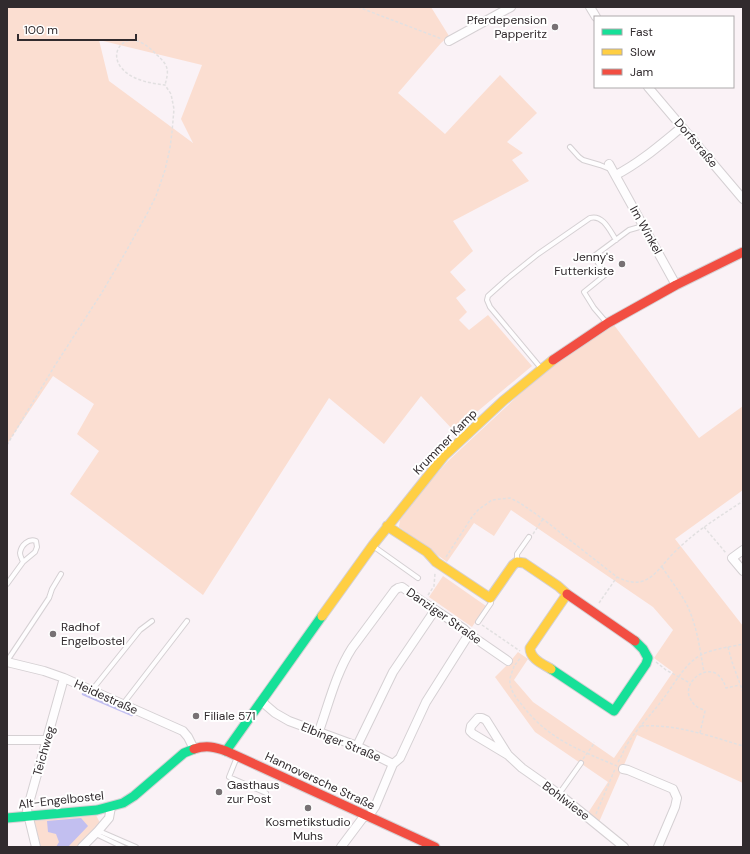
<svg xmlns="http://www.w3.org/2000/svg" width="750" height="854" font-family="'DM Sans',sans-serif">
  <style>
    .green { fill: #fbded1; fill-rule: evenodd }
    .water { fill: #c2bff0 }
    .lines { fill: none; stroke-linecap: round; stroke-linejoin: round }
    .stream { stroke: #c2bff0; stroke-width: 2.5 }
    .lane-casing { stroke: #d5d0d3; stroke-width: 6 }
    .street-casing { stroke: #d5d0d3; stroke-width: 10 }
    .fast-casing { stroke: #d5d0d3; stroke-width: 11 }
    .slow-casing { stroke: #d5d0d3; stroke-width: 11 }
    .jam-casing { stroke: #d5d0d3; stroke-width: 11 }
    .path { stroke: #e2e0e1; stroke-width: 1.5; stroke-dasharray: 3 2; stroke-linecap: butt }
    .lane { stroke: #fefdfe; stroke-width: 4 }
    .street { stroke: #fefdfe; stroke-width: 8 }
    .fast { stroke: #16e098; stroke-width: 9 }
    .slow { stroke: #ffcf43; stroke-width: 9 }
    .jam { stroke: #f24e42; stroke-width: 9 }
    .poi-dot { fill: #777174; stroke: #fff; stroke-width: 1.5 }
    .labels { text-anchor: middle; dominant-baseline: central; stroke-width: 4; stroke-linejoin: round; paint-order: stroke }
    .poi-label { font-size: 12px; fill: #312b2e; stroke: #fff; text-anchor: start }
    .street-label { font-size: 12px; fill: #312b2e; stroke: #fff }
  </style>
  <rect width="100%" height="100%" fill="#faf2f6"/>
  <path class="green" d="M 7,7 L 431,7 L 449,36 L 441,43 L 398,93 L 445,134 L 500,75 L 537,113 L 507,142 L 523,153 L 512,160 L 529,181 L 453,221 L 473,251 L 450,272 L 466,290 L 456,298 L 467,312 L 459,320 L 469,330 L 488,315 L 532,366 L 454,431 L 421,396 L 384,444 L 329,398 L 203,595 L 70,494 L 99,451 L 77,434 L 94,404 L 53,376 L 7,444 ZM 99,40 L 202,65 L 181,119 L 193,143 L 109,81 Z
    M 614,325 L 699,438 L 743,406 L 743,490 L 675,539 L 743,626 L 743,783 L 637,735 L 599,822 L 588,813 L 608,782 L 535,732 L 495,677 L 508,664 L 518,652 L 528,659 L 514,680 L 533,702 L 614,758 L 673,672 L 654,658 L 673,630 L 653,607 L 511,510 L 494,536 L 474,523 L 447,562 L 399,527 L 400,520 L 421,492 L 447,462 L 464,446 L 550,366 Z
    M 443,576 L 486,606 L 472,627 L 429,597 Z
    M 96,815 L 100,823 L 76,847 L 41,847 L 34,821 Z"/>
  <path class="water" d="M 81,818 L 88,826 L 68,847 L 56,847 L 59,842 L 56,834 L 48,832 L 47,821 Z"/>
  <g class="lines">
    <path class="stream" d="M 83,694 L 132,715"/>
    <defs>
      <path id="lane" d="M 570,147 L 579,157 L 583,160 L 600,165 L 610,169
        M 606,322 L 594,308 L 584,292 L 605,275 L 594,256 L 629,230 L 643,226
        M 540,367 L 490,307 L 487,300 L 488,296 L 507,279 L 538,254 L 590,218 C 603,214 610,231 616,240
        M 373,546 L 418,578
        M 517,561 L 517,554 L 529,537
        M 7,584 L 23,562 L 35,552 L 37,547 L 36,541 C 29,538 21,545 20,553 C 20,556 22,559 23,562
        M 478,622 L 491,603 L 490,599
        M 7,661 L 49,598 L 52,589 L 61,574
        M 92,690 L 140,630 L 152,621
        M 123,704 L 187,621
        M 237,757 L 229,777 L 266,793
        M 559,794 L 581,763
        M 99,831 L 136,847
        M 96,834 L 123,847"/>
      <path id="street" d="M 590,7 L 596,17
        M 449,41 L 511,7
        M 648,87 L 743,199
        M 609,164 L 676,285
        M 616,175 C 641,162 661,144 682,127
        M 743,550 L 732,558 L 743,571
        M 7,662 L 44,671 L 64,678 L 183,731 L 188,737 L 194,749
        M 261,701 L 275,713 L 289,721 L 357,746 L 393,764 L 375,807 L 368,817
        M 319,731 C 329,703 336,673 352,648 L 395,590 L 398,588 L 402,587 L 423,602 L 464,629 L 469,634 L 508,661
        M 7,740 L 46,740
        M 357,746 L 393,672 L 435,610
        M 508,755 L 486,720 L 482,718 L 478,718 L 471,726 L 470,731 L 473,734 L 508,755 L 522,768 L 559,794 L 624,847
        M 393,764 L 400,758 L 426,702 L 469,634
        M 623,769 L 628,770 L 673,789 L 677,798 L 675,807 L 658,847
        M 36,847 L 27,810 L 64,678
        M 82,847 L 98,831 L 109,818 L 111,807
        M 341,847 L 365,815"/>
      <path id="fast" d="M 551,669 L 614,711 L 646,664 L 648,658 L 643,649 L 635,641
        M 226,751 L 322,616
        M 7,818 L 97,810 L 123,803 L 134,796 L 184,753 L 194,749"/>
      <path id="slow" d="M 387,526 L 427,552 L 436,562 L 490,598 L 513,565 L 517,562 L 524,563 L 558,586 L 567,594 L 530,648 C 530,659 543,664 551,669
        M 322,616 L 373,545 L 444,456 L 503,401 L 553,360"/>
      <path id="jam" d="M 553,360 L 608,323 L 676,285 L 743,252
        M 567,594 L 635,641
        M 194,749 C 206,745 215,747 226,751 L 435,847"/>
    </defs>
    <use href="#lane" class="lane-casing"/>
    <use href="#street" class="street-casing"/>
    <use href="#fast" class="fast-casing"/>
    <use href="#slow" class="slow-casing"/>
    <use href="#jam" class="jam-casing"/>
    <path class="path" d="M 358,7 L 442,39
      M 7,445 L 54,367 L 101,294 L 124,255 L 148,212 L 156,196 L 165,170 L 170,148 L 172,132 L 174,109 L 171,94 L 165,85 C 149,83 130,80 120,66 C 110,51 124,35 140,42 C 147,45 152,50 157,55 C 169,66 169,70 165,85
      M 704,527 L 726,553
      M 533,534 L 543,519
      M 446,557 L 472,517 L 478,510 L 492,500 L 510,498 L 520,503 L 543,519 L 617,577 C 625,581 634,584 643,581 C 654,577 660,568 668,559 C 674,552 683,544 690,538 C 707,524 725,513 743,501
      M 662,567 C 670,579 679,591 686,603 C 697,625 700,649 704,673
      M 428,595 L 434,586 L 435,573
      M 599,603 L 617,577
      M 482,625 L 520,651
      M 728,647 L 732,662 L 743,692
      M 656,662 L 666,670 L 690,683
      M 515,665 L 521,657
      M 514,666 C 513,671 509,677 510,683 C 511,692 517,699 522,705 C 548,739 579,750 617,766
      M 641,726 C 676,724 710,736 743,746
      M 700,733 L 705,711 C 702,709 698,708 696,706 C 693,704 691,700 689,696 C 685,681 704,666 717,674 C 722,678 724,682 726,688 L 740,685
      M 583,759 L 593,745 L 594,742
      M 618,762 C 622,756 624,749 628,743 C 638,727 652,714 663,699 C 674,685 684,664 701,655 C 712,649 730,647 743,644
      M 596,814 L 615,769"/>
    <use href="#lane" class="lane"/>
    <use href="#street" class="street"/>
    <use href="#fast" class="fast"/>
    <use href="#slow" class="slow"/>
    <use href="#jam" class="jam"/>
  </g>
  <g class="poi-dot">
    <circle cx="555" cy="27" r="4"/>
    <circle cx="622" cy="264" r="4"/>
    <circle cx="53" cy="634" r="4"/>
    <circle cx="196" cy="716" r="4"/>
    <circle cx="219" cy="792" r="4"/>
    <circle cx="308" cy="808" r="4"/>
  </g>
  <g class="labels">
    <g class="poi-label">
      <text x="547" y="20" text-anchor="end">Pferdepension<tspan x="547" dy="14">Papperitz</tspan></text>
      <text x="614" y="257" text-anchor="end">Jenny's<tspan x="614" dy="14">Futterkiste</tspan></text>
      <text x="61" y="627">Radhof<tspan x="61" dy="14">Engelbostel</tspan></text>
      <text x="204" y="716">Filiale 571</text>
      <text x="227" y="785">Gasthaus<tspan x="227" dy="14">zur Post</tspan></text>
      <text x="308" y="822" text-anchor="middle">Kosmetikstudio<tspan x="308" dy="14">Muhs</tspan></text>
    </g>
    <g class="street-label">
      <text transform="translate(696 143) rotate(50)">Dorfstraße</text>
      <text transform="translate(646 230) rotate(61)">Im Winkel</text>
      <text transform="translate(445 442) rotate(-46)">Krummer Kamp</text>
      <text transform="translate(444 616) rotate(35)">Danziger Straße</text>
      <text transform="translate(106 697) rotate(24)">Heidestraße</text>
      <text transform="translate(341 742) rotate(22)">Elbinger Straße</text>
      <text transform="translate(44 751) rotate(-74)">Teichweg</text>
      <text transform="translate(320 781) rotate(25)">Hannoversche Straße</text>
      <text transform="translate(61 800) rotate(-6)">Alt-Engelbostel</text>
      <text transform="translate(566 801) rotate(37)">Bohlwiese</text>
    </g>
  </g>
  <rect width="750" height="854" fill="none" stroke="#312b2e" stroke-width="16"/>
  <rect x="594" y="16" width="140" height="72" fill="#ffffff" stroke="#adaaab"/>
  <rect x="602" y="29" width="20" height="6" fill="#16e098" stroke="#adaaab"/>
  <text x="630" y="36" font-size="12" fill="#312b2e">Fast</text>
  <rect x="602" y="49" width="20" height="6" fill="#ffcf43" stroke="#adaaab"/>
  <text x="630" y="56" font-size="12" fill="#312b2e">Slow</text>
  <rect x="602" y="69" width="20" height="6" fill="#f24e42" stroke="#adaaab"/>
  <text x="630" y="76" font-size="12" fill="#312b2e">Jam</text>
  <path d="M18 34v6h118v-6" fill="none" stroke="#312b2e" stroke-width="2"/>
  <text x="24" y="34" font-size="12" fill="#312b2e" stroke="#ffffff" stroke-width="3" paint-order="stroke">100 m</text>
</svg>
